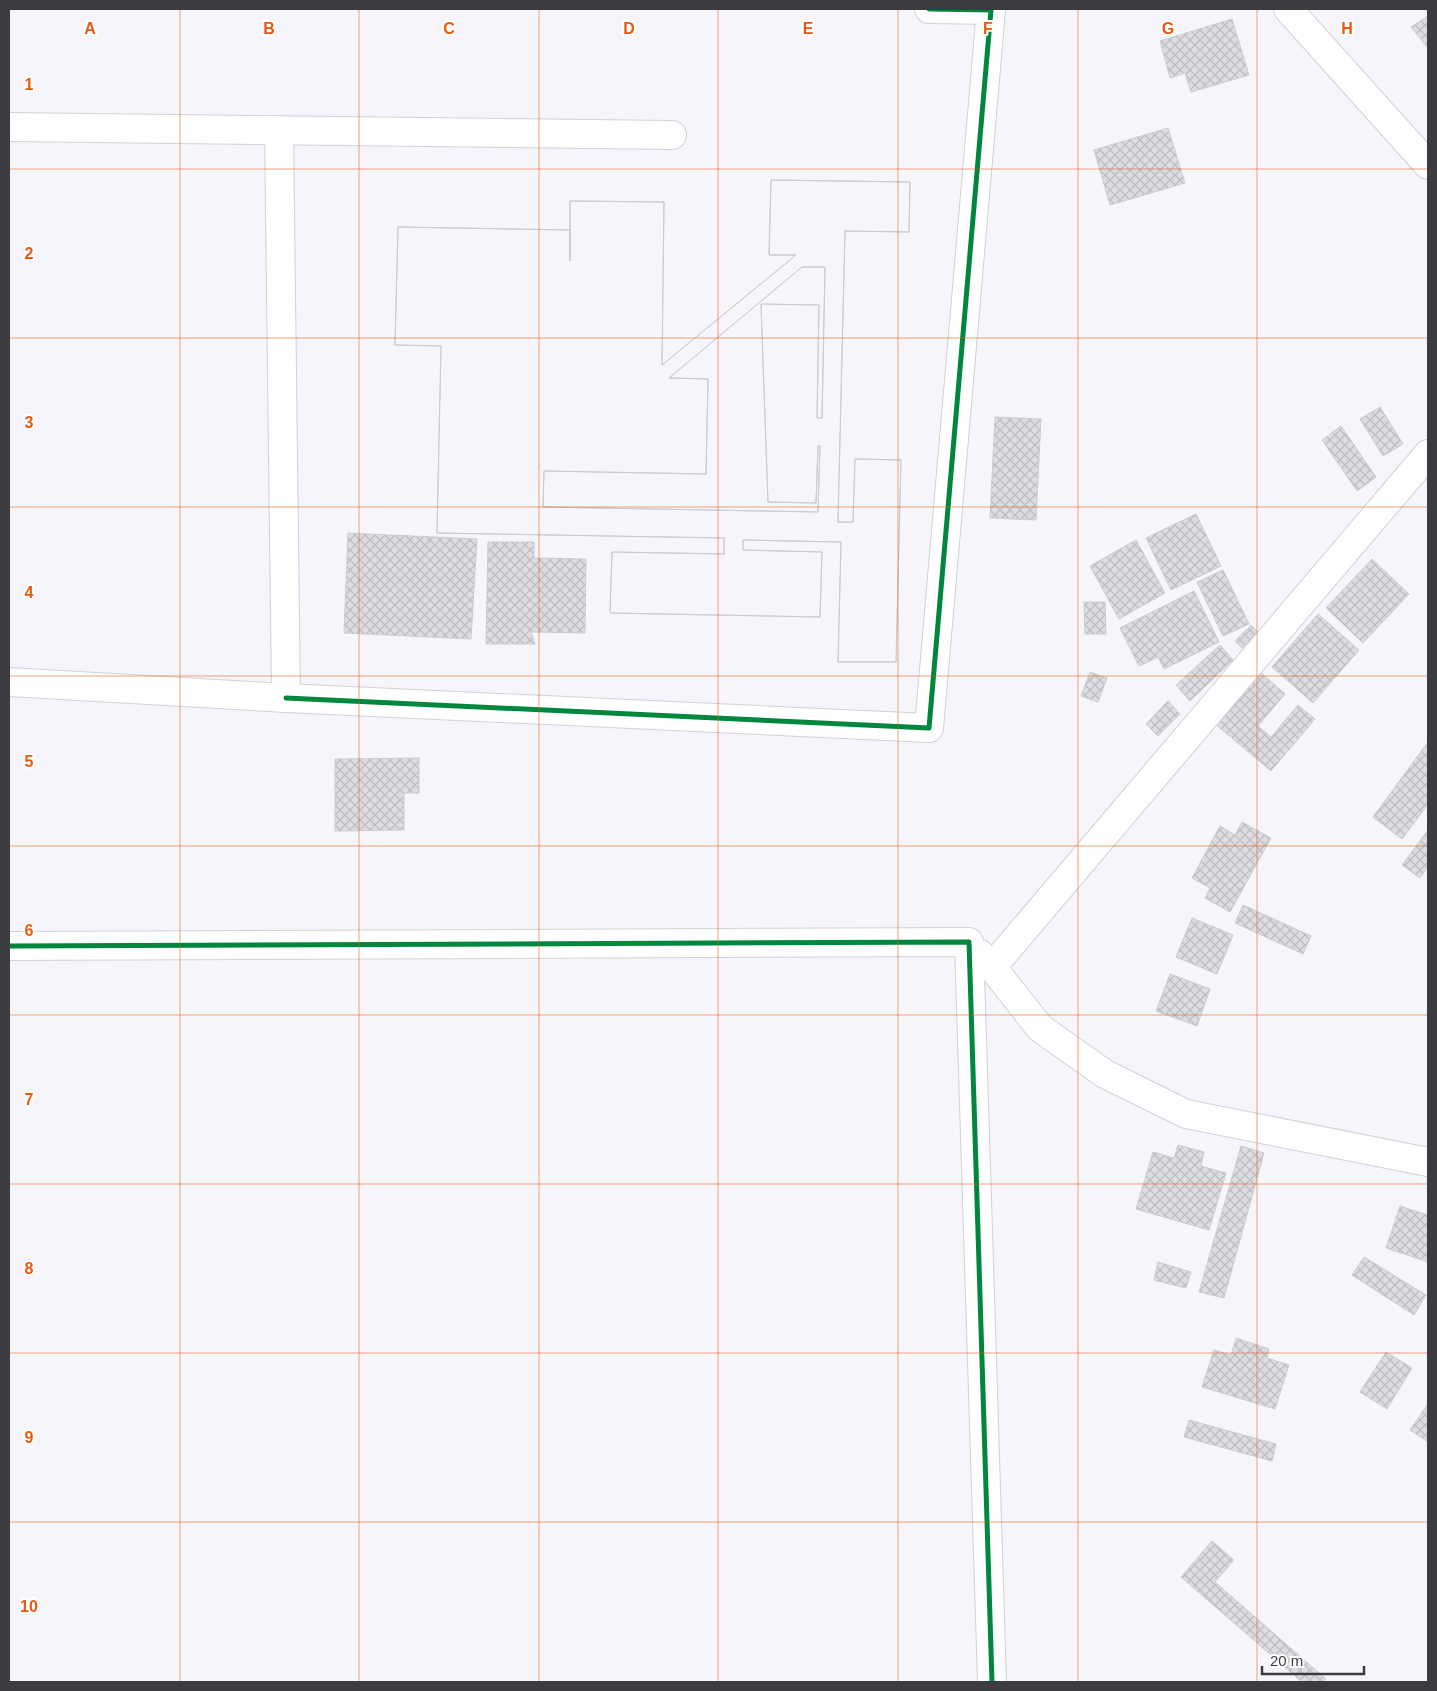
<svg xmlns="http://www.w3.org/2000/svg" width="1437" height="1691" font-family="Helvetica,sans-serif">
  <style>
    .building { fill: url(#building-cross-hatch); stroke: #ccccd0; fill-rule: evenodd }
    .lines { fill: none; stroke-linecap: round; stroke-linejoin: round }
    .minor-casing { stroke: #d1d1d6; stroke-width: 30 }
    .minor { stroke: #fefefe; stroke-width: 28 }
    .cycleway-casing { stroke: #fff; stroke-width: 8 }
    .cycleway { stroke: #00873e; stroke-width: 5 }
    .grid { fill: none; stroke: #e8590c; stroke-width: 1; stroke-opacity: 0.55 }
    .grid-label { font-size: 16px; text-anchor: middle; font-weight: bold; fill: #e8590c; stroke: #fff; stroke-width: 4; stroke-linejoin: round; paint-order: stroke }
  </style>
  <defs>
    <pattern id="building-cross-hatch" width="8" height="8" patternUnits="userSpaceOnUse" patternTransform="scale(1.25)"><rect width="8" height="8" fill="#dcdce1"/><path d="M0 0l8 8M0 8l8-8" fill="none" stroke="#bebec2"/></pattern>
  </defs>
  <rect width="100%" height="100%" fill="#f5f5fb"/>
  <path class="building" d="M 1428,16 L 1428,48 L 1411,27 Z
    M 1232,19 L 1249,75 L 1191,92 L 1185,73 L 1170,78 L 1160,41 Z
    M 1168,128 L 1185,183 L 1110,205 L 1094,150 Z
    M 771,180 L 910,182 L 909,232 L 845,231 L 838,522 L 853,522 L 855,459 L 901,460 L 896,662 L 838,662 L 841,542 L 743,540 L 743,550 L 822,552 L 820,617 L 610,613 L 612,552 L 724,554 L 724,538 L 437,533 L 441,346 L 395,345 L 398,227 L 570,230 L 570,261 L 570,201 L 664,202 L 662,365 L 796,255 L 769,255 ZM 802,267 L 825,267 L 822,418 L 817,418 L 819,305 L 761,304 L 768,502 L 816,503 L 818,446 L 820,446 L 818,512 L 543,507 L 544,471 L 706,474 L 708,379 L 669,378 Z
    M 771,180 L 910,182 L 909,232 L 845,231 L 838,522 L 853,522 L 855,459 L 901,460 L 896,662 L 838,662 L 841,542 L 743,540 L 743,550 L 822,552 L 820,617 L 610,613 L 612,552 L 724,554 L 724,538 L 437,533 L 441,346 L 395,345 L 398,227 L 570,230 L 570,261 L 570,201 L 664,202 L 662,365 L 796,255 L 769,255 Z
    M 802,267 L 825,267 L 822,418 L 817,418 L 819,305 L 761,304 L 768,502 L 816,503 L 818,446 L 820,446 L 818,512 L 543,507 L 544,471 L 706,474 L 708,379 L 669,378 Z
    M 1380,407 L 1403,444 L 1383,456 L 1360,419 Z
    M 995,417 L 1041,419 L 1036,520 L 990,518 Z
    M 1341,426 L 1376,477 L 1357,491 L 1322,440 Z
    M 1196,514 L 1221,566 L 1171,590 L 1146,538 Z
    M 348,533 L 477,539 L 471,639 L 344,633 Z
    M 1136,540 L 1165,593 L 1119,619 L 1090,566 Z
    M 488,542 L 534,542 L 534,558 L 586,559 L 585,633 L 531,632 L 535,644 L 486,644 Z
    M 1372,559 L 1409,594 L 1363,643 L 1326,608 Z
    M 1223,570 L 1249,624 L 1223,636 L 1197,582 Z
    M 1194,591 L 1219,642 L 1164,669 L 1158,657 L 1139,666 L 1120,628 Z
    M 1084,602 L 1105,602 L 1106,634 L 1085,634 Z
    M 1318,614 L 1359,650 L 1313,703 L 1272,667 Z
    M 1251,625 L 1258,632 L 1242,648 L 1235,641 Z
    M 1220,645 L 1233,660 L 1190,701 L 1176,685 Z
    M 1259,671 L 1285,694 L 1258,726 L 1271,737 L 1298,705 L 1315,719 L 1271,771 L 1214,723 Z
    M 1090,672 L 1107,678 L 1098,702 L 1081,696 Z
    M 1168,701 L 1180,714 L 1158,736 L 1146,724 Z
    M 1428,742 L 1428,804 L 1402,839 L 1373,817 Z
    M 419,758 L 419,793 L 404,793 L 404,830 L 335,831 L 335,759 Z
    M 1242,822 L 1271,838 L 1230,912 L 1205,898 L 1210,888 L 1192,878 L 1220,826 L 1235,835 Z
    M 1428,830 L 1428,867 L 1420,878 L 1402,865 Z
    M 1243,905 L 1311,936 L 1303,954 L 1235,923 Z
    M 1192,918 L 1233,935 L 1217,974 L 1176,957 Z
    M 1170,974 L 1210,989 L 1197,1026 L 1156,1011 Z
    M 1178,1145 L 1204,1152 L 1201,1166 L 1226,1173 L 1209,1230 L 1136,1209 L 1153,1152 L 1174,1158 Z
    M 1241,1146 L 1264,1153 L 1224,1298 L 1199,1292 Z
    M 1400,1206 L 1428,1215 L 1428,1262 L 1386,1248 Z
    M 1364,1257 L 1426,1295 L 1414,1315 L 1352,1275 Z
    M 1158,1262 L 1191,1272 L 1186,1288 L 1154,1280 Z
    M 1236,1338 L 1269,1349 L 1267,1358 L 1289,1365 L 1275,1409 L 1202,1387 L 1214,1350 L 1231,1355 Z
    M 1386,1352 L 1412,1368 L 1387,1409 L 1360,1392 Z
    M 1427,1405 L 1428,1406 L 1428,1442 L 1410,1430 Z
    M 1189,1420 L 1276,1444 L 1272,1461 L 1184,1437 Z
    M 1212,1541 L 1234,1560 L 1215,1582 L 1326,1679 L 1323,1682 L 1302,1682 L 1181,1577 Z"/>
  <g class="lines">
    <defs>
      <path id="minor" d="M 1288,9 L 1428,165
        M 9,127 L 672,135
        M 9,682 L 286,698 L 279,130
        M 286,698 L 929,728 L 991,10 L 929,9
        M 9,946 L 969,942 L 992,1682
        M 980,954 L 992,967 L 1040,1028 L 1105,1074 L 1186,1114 L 1428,1162
        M 992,967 L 1428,454"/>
    </defs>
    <use href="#minor" class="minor-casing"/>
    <use href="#minor" class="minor"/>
    <defs>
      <path id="cycleway" d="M 286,698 L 929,728 L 991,10 L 929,9
        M 9,946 L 969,942 L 992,1682"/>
    </defs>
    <use href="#cycleway" class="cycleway-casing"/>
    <use href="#cycleway" class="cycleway"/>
  </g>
  <path class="grid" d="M 180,9 L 180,1682M 359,9 L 359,1682M 539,9 L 539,1682M 718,9 L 718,1682M 898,9 L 898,1682M 1078,9 L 1078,1682M 1257,9 L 1257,1682M 9,169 L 1428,169M 9,338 L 1428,338M 9,507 L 1428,507M 9,676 L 1428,676M 9,846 L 1428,846M 9,1015 L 1428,1015M 9,1184 L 1428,1184M 9,1353 L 1428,1353M 9,1522 L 1428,1522"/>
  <g class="grid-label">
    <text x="90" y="34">A</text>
    <text x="269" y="34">B</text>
    <text x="449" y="34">C</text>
    <text x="629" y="34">D</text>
    <text x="808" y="34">E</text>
    <text x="988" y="34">F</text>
    <text x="1168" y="34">G</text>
    <text x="1347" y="34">H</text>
    <text x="29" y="90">1</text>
    <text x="29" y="259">2</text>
    <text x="29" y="428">3</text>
    <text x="29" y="598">4</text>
    <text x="29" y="767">5</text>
    <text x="29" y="936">6</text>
    <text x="29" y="1105">7</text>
    <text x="29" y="1274">8</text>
    <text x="29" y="1443">9</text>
    <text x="29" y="1612">10</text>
  </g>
  <rect width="1437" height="1691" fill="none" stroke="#3c3c40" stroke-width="20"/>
  <path d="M1262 1666v8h102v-8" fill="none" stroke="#3c3c40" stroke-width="2.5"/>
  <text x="1270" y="1666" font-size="15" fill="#3c3c40" stroke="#ffffff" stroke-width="4" paint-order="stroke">20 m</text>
</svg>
